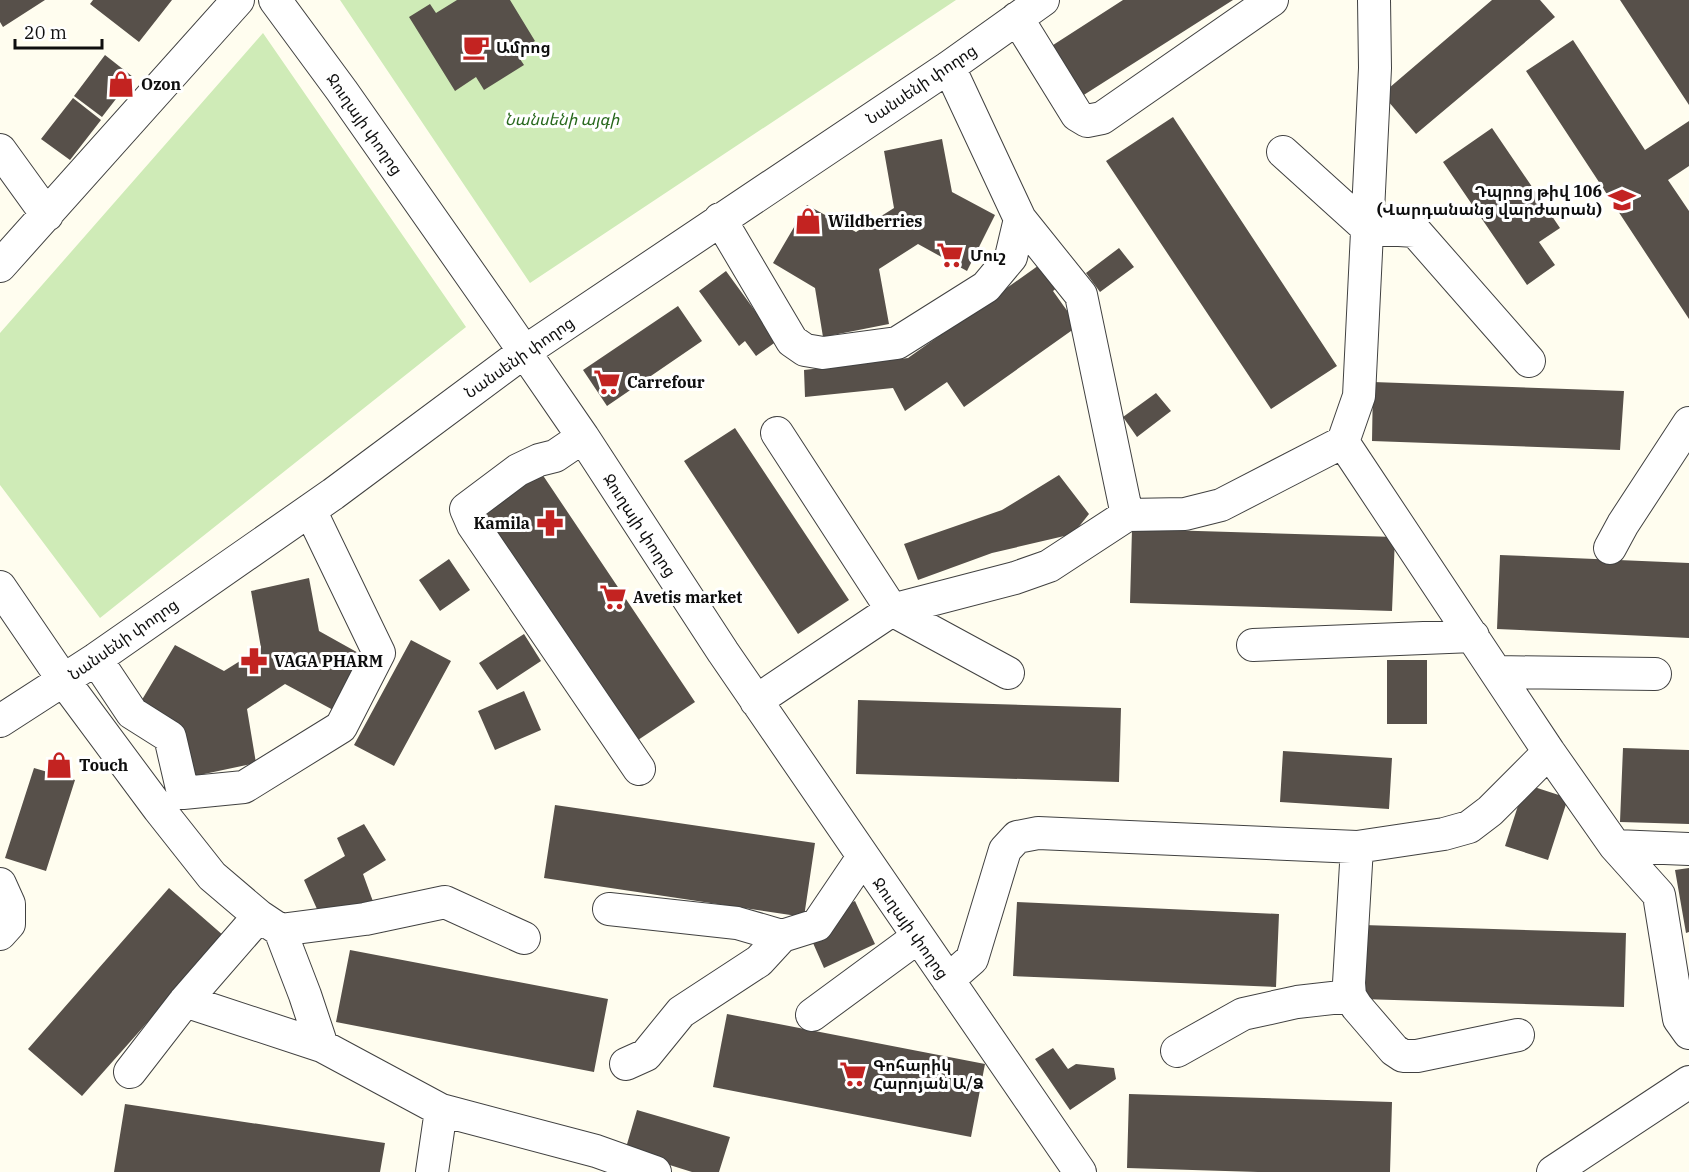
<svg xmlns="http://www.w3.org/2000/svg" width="1689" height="1172" font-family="'IBM Plex Serif','Noto Sans Armenian',serif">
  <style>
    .green { fill: #cfebb7 }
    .building { fill: #57504a }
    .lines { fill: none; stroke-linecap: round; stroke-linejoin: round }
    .minor-casing { stroke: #414141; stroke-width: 34 }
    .minor { stroke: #fff; stroke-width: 32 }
    .labels { text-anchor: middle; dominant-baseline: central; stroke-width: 6; stroke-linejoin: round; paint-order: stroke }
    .poi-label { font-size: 16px; font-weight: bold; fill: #0e0e0e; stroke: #fff; text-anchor: start }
    .street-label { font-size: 16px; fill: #0e0e0e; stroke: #fff }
    .park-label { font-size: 16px; font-style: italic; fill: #27681c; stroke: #fff }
  </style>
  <rect width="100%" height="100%" fill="#fffdef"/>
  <path class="green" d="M 340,0 L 956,0 L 530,283 Z
    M 263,33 L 466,327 L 100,618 L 0,485 L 0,333 Z"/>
  <path class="building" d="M 0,0 L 45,0 L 3,27 L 0,22 Z
    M 93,0 L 172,0 L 139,42 L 90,4 Z
    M 457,0 L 510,0 L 535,41 L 516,53 L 524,65 L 484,90 L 476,77 L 455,91 L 409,17 L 430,4 L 436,13 Z
    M 1123,0 L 1233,0 L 1079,98 L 1050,47 Z
    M 1492,0 L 1540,0 L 1555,17 L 1416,134 L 1382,94 Z
    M 1620,0 L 1689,0 L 1689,105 Z
    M 1573,40 L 1645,150 L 1689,121 L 1689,166 L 1668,180 L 1689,211 L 1689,319 L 1526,71 Z
    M 105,55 L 133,77 L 102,117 L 74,96 Z
    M 73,98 L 101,120 L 70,160 L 41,139 Z
    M 1173,117 L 1337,366 L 1271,409 L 1106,161 Z
    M 1492,128 L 1560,228 L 1539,242 L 1555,265 L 1527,285 L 1443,162 Z
    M 942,139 L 952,192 L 995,215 L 967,271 L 918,244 L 879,269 L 889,324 L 823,337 L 815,288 L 773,263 L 807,205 L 856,232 L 894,208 L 884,151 Z
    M 1119,248 L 1134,267 L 1100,292 L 1086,273 Z
    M 1042,263 L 1060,285 L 1053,291 L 1078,326 L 964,407 L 947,382 L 905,411 L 893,388 L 805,397 L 804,370 L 908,358 Z
    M 726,271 L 777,341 L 756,356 L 745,341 L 739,346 L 699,291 Z
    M 678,306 L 702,341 L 607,406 L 583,370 Z
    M 1373,382 L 1624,391 L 1620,450 L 1372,441 Z
    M 1156,393 L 1171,411 L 1137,437 L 1123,417 Z
    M 735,428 L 849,600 L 798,634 L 684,461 Z
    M 536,465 L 695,702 L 635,742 L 477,505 Z
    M 1059,475 L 1089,514 L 1073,534 L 992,553 L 918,580 L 904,544 L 1002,510 Z
    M 1132,529 L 1395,537 L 1392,611 L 1130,603 Z
    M 1500,555 L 1689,563 L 1689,638 L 1497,629 Z
    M 449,559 L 470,590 L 440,611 L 419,580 Z
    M 309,578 L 319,631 L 362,655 L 335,711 L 285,684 L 247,709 L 256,763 L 190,777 L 183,728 L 140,703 L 175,645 L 224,671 L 261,648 L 251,591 Z
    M 524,634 L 541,661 L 497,690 L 479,663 Z
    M 411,640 L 451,661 L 394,766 L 354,745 Z
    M 1387,660 L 1427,660 L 1427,724 L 1387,724 Z
    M 524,691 L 541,730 L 495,750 L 478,711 Z
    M 858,700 L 1121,708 L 1119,782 L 856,774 Z
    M 1623,748 L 1689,750 L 1689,824 L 1620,822 Z
    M 1283,751 L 1392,758 L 1389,809 L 1280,802 Z
    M 34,768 L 75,780 L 46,871 L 5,858 Z
    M 1525,784 L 1568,798 L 1548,860 L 1505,846 Z
    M 555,805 L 815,843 L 804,917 L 544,878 Z
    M 364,824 L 386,860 L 363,874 L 375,907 L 321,918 L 304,880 L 345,856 L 337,838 Z
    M 1689,868 L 1689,932 L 1686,933 L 1675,870 Z
    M 169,888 L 224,936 L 82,1096 L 28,1049 Z
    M 855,901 L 875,944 L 824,968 L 813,943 L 824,937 L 832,911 Z
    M 1017,902 L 1279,914 L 1276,987 L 1013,976 Z
    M 1363,925 L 1626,933 L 1624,1007 L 1361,999 Z
    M 350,950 L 608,999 L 594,1072 L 336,1022 Z
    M 727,1014 L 985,1064 L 971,1137 L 713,1087 Z
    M 1053,1048 L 1068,1069 L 1076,1064 L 1114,1068 L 1116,1079 L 1070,1110 L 1035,1059 Z
    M 1129,1094 L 1392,1102 L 1390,1172 L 1258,1172 L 1127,1168 Z
    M 125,1104 L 385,1143 L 380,1172 L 114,1172 Z
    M 637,1110 L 730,1137 L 719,1172 L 692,1172 L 625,1151 Z"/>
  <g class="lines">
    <defs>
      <path id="minor" d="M 275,0 L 342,91 L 501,318 L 583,437 L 723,652 L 1080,1172
        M 1017,18 L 1077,115 L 1087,121 L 1102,118 L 1272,0
        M 949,67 L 1020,219 L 1081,295 L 1127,515
        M 0,150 L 47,215
        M 1283,152 L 1367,228 L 1415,231 L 1529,361
        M 720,219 L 792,341 L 805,350 L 823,353 L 897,343 L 986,287 L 1011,257 L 1020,219
        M 0,266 L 238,0
        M 777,433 L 892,610 L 1008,673
        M 583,437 L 555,456 L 539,460 L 518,470 L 466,509 L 473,525 L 639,769
        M 1343,442 L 1359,396 L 1375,68 L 1374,0
        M 1610,548 L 1623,524 L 1689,423
        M 0,587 L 64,681 L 159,809 L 212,876 L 259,916 L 280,930 L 305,995 L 322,1046 L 441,1110 L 596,1151 L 655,1172
        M 1253,645 L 1473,636
        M 96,659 L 132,713 L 170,737 L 183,793 L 244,787 L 341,727 L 379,653 L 310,510
        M 1496,672 L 1655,674
        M 756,701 L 892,610 L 1015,578 L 1049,566 L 1127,515 L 1185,514 L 1221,505 L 1343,442 L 1549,752 L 1615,846 L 1659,895 L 1679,1019 L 1689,1033
        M 0,721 L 96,659 L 333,494 L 524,352 L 949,67 L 1043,0
        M 1615,846 L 1689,849
        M 1357,847 L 1349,983 L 1350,996 L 1357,1007 L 1394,1050 L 1403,1056 L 1417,1056 L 1518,1035
        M 0,884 L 9,904 L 9,924 L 0,934
        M 609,909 L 737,923 L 782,936 L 817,925 L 863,857
        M 280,930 L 365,919 L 445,902 L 524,938
        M 948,980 L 972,959 L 1005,850 L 1017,837 L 1038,833 L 1357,847 L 1444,834 L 1469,827 L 1490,811 L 1549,752
        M 185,1001 L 322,1046
        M 812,1015 L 918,937
        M 1177,1051 L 1243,1014 L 1297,1002 L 1350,996
        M 626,1064 L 646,1055 L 681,1012 L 759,961 L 782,936
        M 130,1072 L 185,1001 L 259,916
        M 432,1172 L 441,1110
        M 1553,1172 L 1689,1082"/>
    </defs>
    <use href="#minor" class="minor-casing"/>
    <use href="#minor" class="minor"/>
  </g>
  <defs>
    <symbol id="cafe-bare" viewBox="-9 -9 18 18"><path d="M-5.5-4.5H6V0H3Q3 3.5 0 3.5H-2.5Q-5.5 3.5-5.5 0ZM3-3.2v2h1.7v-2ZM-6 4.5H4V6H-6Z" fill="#c32321" stroke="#fff" stroke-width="2.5" paint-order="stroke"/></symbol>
    <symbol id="shop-bare" viewBox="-9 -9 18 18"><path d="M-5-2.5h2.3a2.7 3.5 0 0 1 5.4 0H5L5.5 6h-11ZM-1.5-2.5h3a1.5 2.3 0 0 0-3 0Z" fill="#c32321" stroke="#fff" stroke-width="2.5" paint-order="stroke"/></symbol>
    <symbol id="school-bare" viewBox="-9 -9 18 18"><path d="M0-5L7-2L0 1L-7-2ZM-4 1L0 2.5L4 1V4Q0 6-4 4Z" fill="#c32321" stroke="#fff" stroke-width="2.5" paint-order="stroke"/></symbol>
    <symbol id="supermarket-bare" viewBox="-9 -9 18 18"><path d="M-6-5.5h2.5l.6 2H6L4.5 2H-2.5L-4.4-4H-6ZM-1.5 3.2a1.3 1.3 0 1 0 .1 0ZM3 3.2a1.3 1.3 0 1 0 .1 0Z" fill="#c32321" stroke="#fff" stroke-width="2.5" paint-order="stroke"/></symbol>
    <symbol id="pharmacy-bare" viewBox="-9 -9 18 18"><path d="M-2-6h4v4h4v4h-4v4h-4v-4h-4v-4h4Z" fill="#c32321" stroke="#fff" stroke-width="2.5" paint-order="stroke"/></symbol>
  </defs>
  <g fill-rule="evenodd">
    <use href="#cafe-bare" x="457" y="28" width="38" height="38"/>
    <use href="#shop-bare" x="102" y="65" width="38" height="38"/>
    <use href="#school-bare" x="1603" y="181" width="38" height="38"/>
    <use href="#shop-bare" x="789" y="202" width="38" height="38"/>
    <use href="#supermarket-bare" x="931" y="236" width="38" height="38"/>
    <use href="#supermarket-bare" x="588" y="363" width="38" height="38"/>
    <use href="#pharmacy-bare" x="531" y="504" width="38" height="38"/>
    <use href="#supermarket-bare" x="594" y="578" width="38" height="38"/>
    <use href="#pharmacy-bare" x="235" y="642" width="38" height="38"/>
    <use href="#shop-bare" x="40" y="746" width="38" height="38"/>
    <use href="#supermarket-bare" x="834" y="1055" width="38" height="38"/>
  </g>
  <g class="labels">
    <g class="poi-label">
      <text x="496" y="47">Ամրոց</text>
      <text x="141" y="84">Ozon</text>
      <text x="1602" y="191" text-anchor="end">Դպրոց թիվ 106<tspan x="1602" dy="18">(Վարդանանց վարժարան)</tspan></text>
      <text x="828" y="221">Wildberries</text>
      <text x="970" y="255">Մուշ</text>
      <text x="627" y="382">Carrefour</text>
      <text x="530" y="523" text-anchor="end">Kamila</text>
      <text x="633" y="597">Avetis market</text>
      <text x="274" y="661">VAGA PHARM</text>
      <text x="79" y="765">Touch</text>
      <text x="873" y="1065">Գոհարիկ<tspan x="873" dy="18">Հարոյան Ա/Ձ</tspan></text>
    </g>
    <g class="street-label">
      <text transform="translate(921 84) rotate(-34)">Նանսենի փողոց</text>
      <text transform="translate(365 124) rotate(55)">Ջուղայի փողոց</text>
      <text transform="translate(519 357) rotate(-35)">Նանսենի փողոց</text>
      <text transform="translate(640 525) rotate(57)">Ջուղայի փողոց</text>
      <text transform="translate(123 639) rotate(-35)">Նանսենի փողոց</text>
      <text transform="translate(911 928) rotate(55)">Ջուղայի փողոց</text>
    </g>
    <g class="park-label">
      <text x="562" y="119">Նանսենի այգի</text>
    </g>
  </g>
  <path d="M15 39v9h87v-9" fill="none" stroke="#0e0e0e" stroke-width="3"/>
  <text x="24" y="39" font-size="18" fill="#0e0e0e" stroke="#ffffff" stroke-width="4.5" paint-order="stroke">20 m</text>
</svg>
